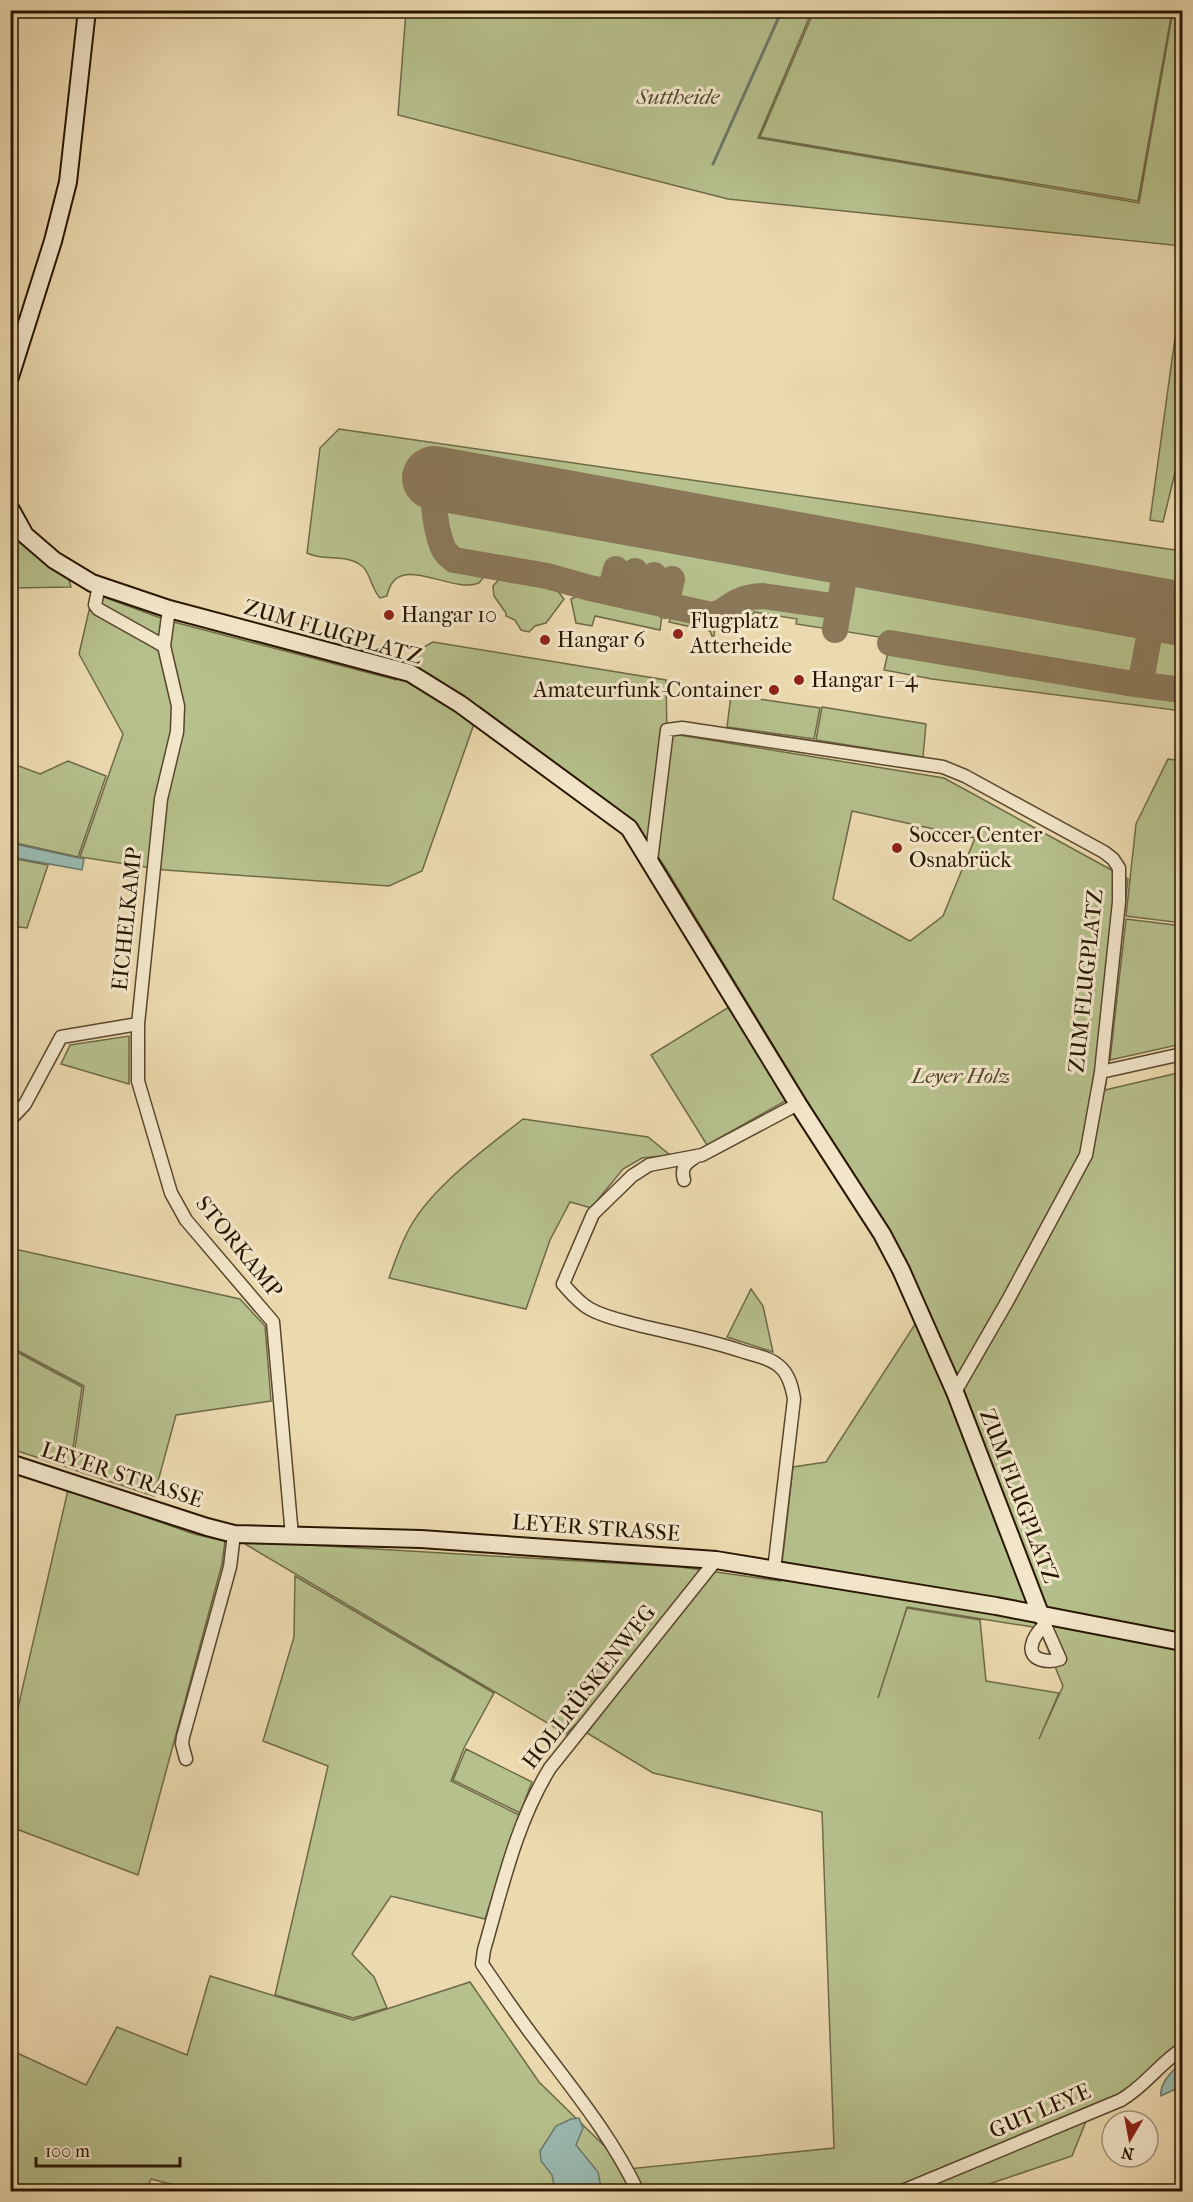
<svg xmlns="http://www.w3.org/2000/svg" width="1193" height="2202" font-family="'IM FELL French Canon',serif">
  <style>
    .green { fill: #b6c08c; stroke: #6e6a46; stroke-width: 1.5; fill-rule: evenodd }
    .water { fill: #9abab1; stroke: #6c786b; stroke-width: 1.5 }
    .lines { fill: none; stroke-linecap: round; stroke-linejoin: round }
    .stream { stroke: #6c786b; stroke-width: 3 }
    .taxiway { stroke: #8a7858; stroke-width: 26 }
    .runway { stroke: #8a7858; stroke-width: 64 }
    .street-casing { stroke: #58462c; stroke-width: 15 }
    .secondary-casing { stroke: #271501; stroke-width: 20 }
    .street { stroke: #f3e7cb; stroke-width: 12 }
    .secondary { stroke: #f3e7cb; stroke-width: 16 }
    .poi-dot { fill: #8f2418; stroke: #f3e7cb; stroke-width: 2 }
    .labels { text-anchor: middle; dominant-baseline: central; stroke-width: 6; stroke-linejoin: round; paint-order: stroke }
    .park-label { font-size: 22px; font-style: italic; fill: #52482b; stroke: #f3e7cb }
    .poi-label { font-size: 22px; fill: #271501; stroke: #f3e7cb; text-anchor: start }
    .street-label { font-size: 22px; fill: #271501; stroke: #f3e7cb }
  </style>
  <rect width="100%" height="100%" fill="#ecdaaf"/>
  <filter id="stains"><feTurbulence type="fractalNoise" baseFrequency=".00333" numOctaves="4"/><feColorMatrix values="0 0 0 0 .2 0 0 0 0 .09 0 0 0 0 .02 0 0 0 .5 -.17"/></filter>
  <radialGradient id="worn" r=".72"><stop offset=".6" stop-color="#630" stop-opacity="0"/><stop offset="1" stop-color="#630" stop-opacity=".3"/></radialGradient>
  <path class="green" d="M 406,11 L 812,11 L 758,138 L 1139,203 L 1173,11 L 1182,11 L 1182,246 L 728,199 L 398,115 Z
    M 814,11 L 1172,11 L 1138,201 L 760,137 Z
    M 1182,287 L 1182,444 L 1163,522 L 1150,520 Z
    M 339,429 L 1182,551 L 1182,600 L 417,460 L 410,492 L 427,501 L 430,507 C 438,551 432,563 482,571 L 483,578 L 479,583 C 451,595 396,549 387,596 L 380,598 C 371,588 370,572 362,566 C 346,553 324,562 307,553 L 320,448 Z
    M 444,494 L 838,566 L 839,568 L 834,595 L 827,599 L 819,599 L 763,591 L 752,592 L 740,595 L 712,610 L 583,581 L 582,575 L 541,566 L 540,569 C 521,566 460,563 450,549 C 443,539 441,511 439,499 Z
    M 10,524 L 68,577 L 71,587 L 11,588 Z
    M 853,569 L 1142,621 L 1144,626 C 1141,645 1142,674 1117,676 L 842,631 L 851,570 Z
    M 503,575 L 552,584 L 564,599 L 546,623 L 535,626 L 529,632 L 521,630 L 515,620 L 506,616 L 506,613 L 494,596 L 493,586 Z
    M 93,593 L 166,620 L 396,680 C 408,658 410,654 433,642 L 666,680 L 667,733 L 944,778 L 1128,879 L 1105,1090 L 1182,1072 L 1182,2050 L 1089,2114 L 1072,2156 L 968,2191 L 201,2192 L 151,2179 L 146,2191 L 11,2192 L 10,2059 L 13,2051 L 86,2085 L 117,2027 L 187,2055 L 210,1976 L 353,2020 L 470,1982 L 539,2082 L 628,2169 L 834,2148 L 822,1812 L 653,1773 L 587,1733 L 643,1659 L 566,1734 L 240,1541 L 681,1567 L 780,1581 L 793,1467 L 826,1462 L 925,1309 L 899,1252 L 665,867 L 633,820 L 480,707 L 422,871 L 389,886 L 165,870 L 80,857 L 123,734 L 79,654 ZM 852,811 L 975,838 L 943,916 L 910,941 L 833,899 ZM 907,1607 L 1039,1628 L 1063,1686 L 1039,1739 L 1059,1693 L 986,1681 L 980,1620 L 907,1608 L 878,1698 Z
    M 585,593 L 659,610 L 662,614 L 660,630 L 595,616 L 592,626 L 576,623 L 571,599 Z
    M 753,600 L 763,600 L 825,610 L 831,615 L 828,629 L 796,624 L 797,619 L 754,612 L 752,617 L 733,614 L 735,608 Z
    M 676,614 L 713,623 L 715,627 L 714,636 L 712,636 L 710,631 L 669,622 L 671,616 Z
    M 1159,624 L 1182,629 L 1182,685 L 1153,681 L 1151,679 L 1152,671 L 1148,670 L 1156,628 Z
    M 889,648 L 1138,691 L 1182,697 L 1182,711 L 932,679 L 884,670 Z
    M 731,695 L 820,708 L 814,739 L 727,727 Z
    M 822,707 L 926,724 L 923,757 L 816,740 Z
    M 1168,759 L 1182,761 L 1182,923 L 1126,916 L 1136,824 Z
    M 68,761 L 106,776 L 78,857 L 11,842 L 11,763 L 40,774 Z
    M 11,858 L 48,865 L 27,928 L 11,926 Z
    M 1126,919 L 1182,926 L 1182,1044 L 1110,1060 Z
    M 729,1007 L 787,1100 L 707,1145 L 651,1055 Z
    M 129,1036 L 129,1084 L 61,1064 L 70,1045 Z
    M 523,1119 L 648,1137 L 670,1155 L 642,1158 L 623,1169 L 591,1208 L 570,1202 L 550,1240 L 526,1309 L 389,1278 C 394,1264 399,1249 406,1235 C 427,1190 484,1150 523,1119 Z
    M 10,1248 L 240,1299 L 265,1326 L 271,1401 L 176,1415 L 154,1496 L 72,1469 L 84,1386 L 11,1347 Z
    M 751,1289 L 763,1306 L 773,1352 L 727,1337 Z
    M 13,1350 L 82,1387 L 70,1468 L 11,1449 L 10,1360 Z
    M 68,1490 L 194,1534 L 225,1541 L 222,1564 L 138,1875 L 11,1827 L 11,1738 Z
    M 295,1576 L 494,1693 L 464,1748 L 451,1781 L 519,1815 L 485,1919 L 391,1896 L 352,1954 L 374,1977 L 387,2008 L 353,2018 L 275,1995 L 328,1766 L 263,1741 L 294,1637 Z
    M 466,1749 L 532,1782 L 520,1813 L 453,1780 Z"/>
  <path class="water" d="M 10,843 L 84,859 L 82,870 L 11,857 Z
    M 1182,2063 L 1182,2086 L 1161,2096 C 1159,2084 1173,2069 1182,2063 Z
    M 579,2118 L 583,2128 L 576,2145 L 598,2172 L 601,2187 L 577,2191 L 563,2191 L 554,2185 L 552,2175 L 541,2161 L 540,2151 L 556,2126 L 571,2119 Z"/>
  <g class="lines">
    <path class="stream" d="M 713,164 L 782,10"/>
    <path class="taxiway" d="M 434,478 C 432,497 435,527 442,545 C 444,552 449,556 454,560 L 547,576 L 590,588 L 725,618
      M 829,550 L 841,556 L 846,567 L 835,630
      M 846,567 L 855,558 L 870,557
      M 610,592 L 616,569
      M 629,597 L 635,571
      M 648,601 L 654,575
      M 666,606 L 672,579
      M 712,615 C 720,614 724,610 730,606 C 740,599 750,596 763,596 L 832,606 L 840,601
      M 890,643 L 1128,683 L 1182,690
      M 1151,686 L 1143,680 L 1142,675 L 1152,621 L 1159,614 L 1169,612"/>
    <path class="runway" d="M 434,478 L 1182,614"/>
    <defs>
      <path id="street" d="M 99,585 L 95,605 L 98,609 L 164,646
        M 169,609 L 164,646 L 178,706 L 177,732 L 161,799 L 138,1024 L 138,1081 L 171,1193 L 186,1220 L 273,1322 L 292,1536
        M 651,861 L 667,730 L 682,728 L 943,767 L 965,776 L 1104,852 L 1113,859 L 1119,868 L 1119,902 L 1101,1072 L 1086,1155 L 1008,1300 L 955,1392
        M 1101,1072 L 1182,1054
        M 10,1120 L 25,1104 L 61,1037 L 138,1024
        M 684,1180 C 681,1169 684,1164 694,1158
        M 774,1570 L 794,1399 C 792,1387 789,1374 779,1366 C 769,1357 753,1355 741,1351 C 709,1340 675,1334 642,1326 C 625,1321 606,1318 590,1309 C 579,1303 571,1293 563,1284 L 593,1214 L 632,1176 L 649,1165 L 702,1155 L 798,1104
        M 1041,1616 L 1060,1659 C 1049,1663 1028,1661 1032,1645 C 1033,1637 1040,1630 1045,1624
        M 186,1759 L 182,1744 L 183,1737 L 230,1567 L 234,1534
        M 638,2192 C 612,2137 574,2091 538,2043 C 518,2017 500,1990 482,1964 L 484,1950 C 502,1888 516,1823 550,1768 L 716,1560
        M 900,2192 L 1121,2100 C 1145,2086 1159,2064 1182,2049"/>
      <path id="secondary" d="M 10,377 L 53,241 L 68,182 L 87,10
        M 10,508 L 25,535 L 54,560 L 92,583 L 169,609 L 410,673 L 460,704 L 629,828 L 798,1104 L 882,1234 L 901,1270 L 955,1392 L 1041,1616
        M 10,1463 L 207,1527 L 234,1534 L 421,1539 L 716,1560 L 996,1606 L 1182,1642"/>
    </defs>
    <use href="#street" class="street-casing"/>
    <use href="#secondary" class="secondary-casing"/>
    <use href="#street" class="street"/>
    <use href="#secondary" class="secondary"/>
  </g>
  <g class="poi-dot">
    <circle cx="389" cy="615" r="6"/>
    <circle cx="678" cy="634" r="6"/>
    <circle cx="545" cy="640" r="6"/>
    <circle cx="799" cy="680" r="6"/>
    <circle cx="774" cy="690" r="6"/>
    <circle cx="897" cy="848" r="6"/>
  </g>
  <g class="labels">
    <g class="park-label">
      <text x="678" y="97">Suttheide</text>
      <text x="961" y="1076">Leyer Holz</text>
    </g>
    <g class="poi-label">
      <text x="401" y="615">Hangar 10</text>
      <text x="690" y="621">Flugplatz<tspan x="690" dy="25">Atterheide</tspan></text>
      <text x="557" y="640">Hangar 6</text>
      <text x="811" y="680">Hangar 1–4</text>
      <text x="762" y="690" text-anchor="end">Amateurfunk-Container</text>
      <text x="909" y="835">Soccer Center<tspan x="909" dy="25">Osnabrück</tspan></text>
    </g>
    <g class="street-label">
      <text transform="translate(333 632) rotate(16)">ZUM FLUGPLATZ</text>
      <text transform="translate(127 919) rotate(-84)">EICHELKAMP</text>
      <text transform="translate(1086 981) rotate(-84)">ZUM FLUGPLATZ</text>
      <text transform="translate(239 1247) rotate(51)">STORKAMP</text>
      <text transform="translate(122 1475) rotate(18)">LEYER STRASSE</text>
      <text transform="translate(1019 1496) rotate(69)">ZUM FLUGPLATZ</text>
      <text transform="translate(596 1528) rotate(4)">LEYER STRASSE</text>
      <text transform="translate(589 1687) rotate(-52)">HOLLRÜSKENWEG</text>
      <text transform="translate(1040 2111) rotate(-23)">GUT LEYE</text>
    </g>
  </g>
  <rect width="1193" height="2202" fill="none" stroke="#ecdaaf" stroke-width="36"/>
  <rect x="12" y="12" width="1169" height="2178" fill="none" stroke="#271501" stroke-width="3"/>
  <rect x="18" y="18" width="1157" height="2166" fill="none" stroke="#271501" stroke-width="1.5"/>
  <g transform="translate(1130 2139) rotate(190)"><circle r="28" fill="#f3e7cb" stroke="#a1937a" stroke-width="1.5"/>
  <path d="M0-4.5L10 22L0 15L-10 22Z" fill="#8f2418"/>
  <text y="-9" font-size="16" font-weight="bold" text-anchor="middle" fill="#271501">N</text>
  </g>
  <path d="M36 2157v9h144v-9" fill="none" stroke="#271501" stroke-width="3"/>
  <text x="45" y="2157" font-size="18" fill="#271501" stroke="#f3e7cb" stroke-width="4.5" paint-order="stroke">100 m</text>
  <rect width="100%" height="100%" filter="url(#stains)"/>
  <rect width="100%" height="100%" fill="url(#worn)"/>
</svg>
